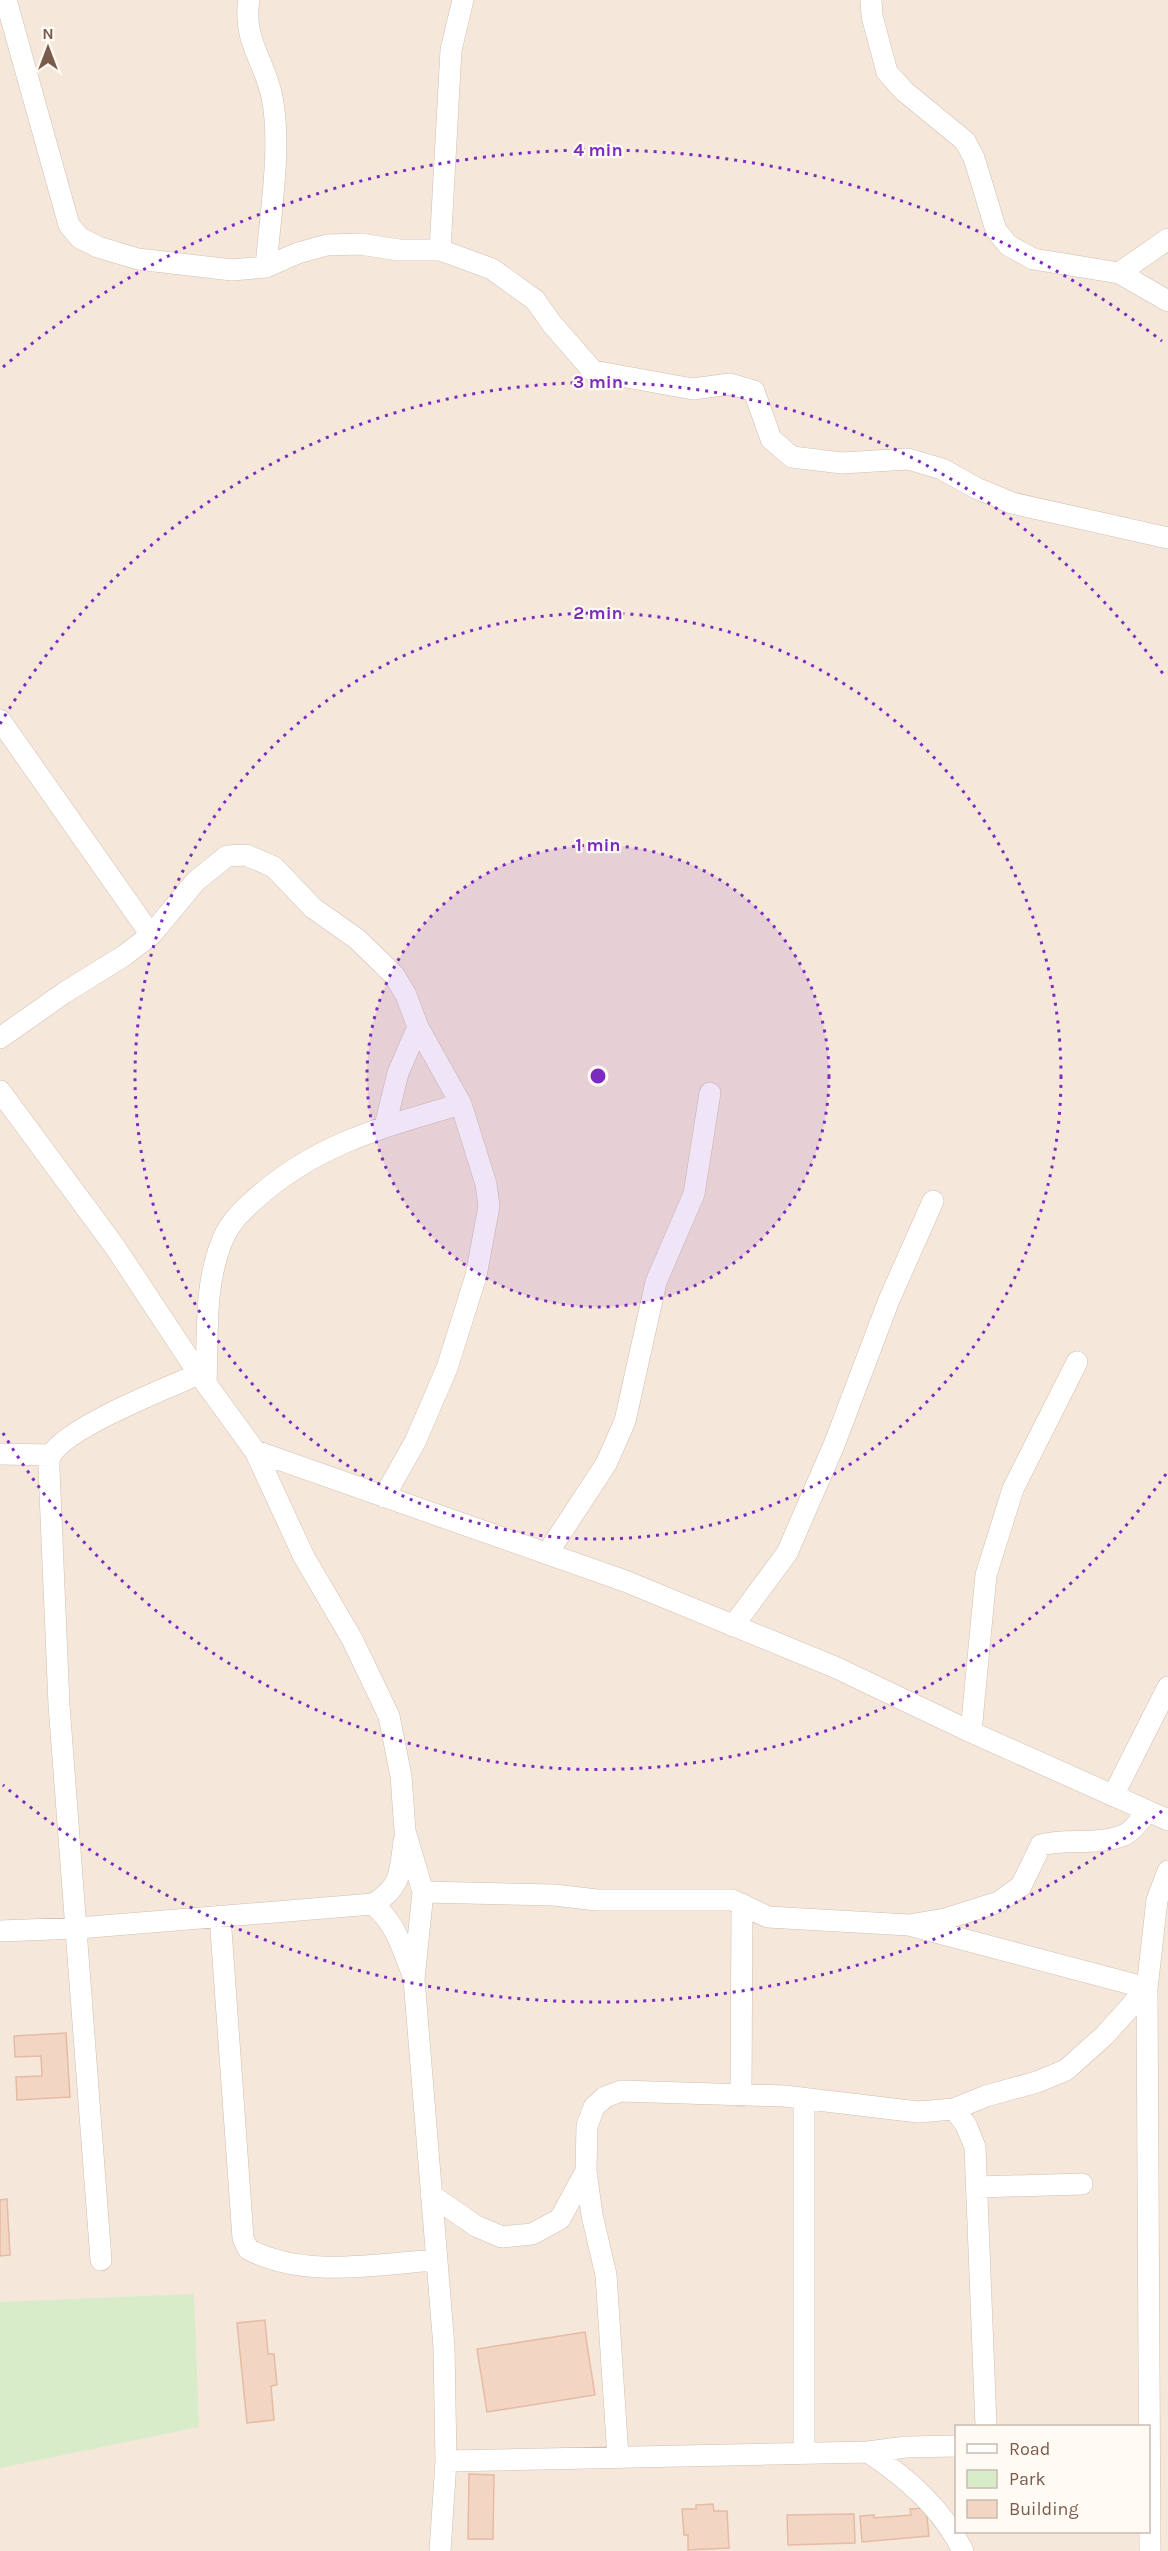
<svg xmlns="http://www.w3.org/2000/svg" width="1168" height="2551" font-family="Karla,sans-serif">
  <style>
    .residential { fill: #f5e8da; fill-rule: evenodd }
    .park { fill: #d8ecc9 }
    .building { fill: #f3d5c3; stroke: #e6bba3; stroke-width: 1.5 }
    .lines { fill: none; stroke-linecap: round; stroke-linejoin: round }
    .minor-casing { stroke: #d1beb0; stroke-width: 22 }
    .minor { stroke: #fff; stroke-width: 21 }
    .ring { fill: none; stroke: #7b2cbf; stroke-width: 3; stroke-dasharray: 3 6 }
    .centre { fill: #7b2cbf; stroke: #fffaf3; stroke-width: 3 }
    .ring-label { font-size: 18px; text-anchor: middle; font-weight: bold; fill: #7b2cbf; stroke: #fffaf3; stroke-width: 4.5; stroke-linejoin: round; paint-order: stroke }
  </style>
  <rect width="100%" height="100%" fill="#fdf6ec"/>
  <path class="residential" d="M 0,0 L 1168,0 L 1168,2551 L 0,2551 ZM 956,2426 L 1148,2426 L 1148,2532 L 956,2532 Z"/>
  <path class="park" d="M 194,2294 L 199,2427 L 0,2468 L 0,2302 Z"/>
  <path class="building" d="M 66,2033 L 70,2097 L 17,2100 L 16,2077 L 42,2076 L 41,2056 L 15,2057 L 14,2036 Z
    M 7,2199 L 10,2255 L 0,2256 L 0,2200 Z
    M 265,2320 L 268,2354 L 274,2354 L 277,2385 L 271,2386 L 274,2420 L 247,2423 L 237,2323 Z
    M 585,2332 L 595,2395 L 487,2412 L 477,2349 Z
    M 469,2474 L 494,2475 L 493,2539 L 468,2539 Z
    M 713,2504 L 714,2511 L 727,2511 L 729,2548 L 688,2550 L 688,2535 L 684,2535 L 682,2509 L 696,2509 L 696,2505 Z
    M 926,2508 L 929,2536 L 862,2542 L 860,2516 L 874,2515 L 874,2518 L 911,2515 L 910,2509 Z
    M 854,2514 L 855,2543 L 788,2545 L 787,2515 Z"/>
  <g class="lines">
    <defs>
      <path id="minor" d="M 6,0 L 69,225 L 80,238 L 98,247 L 138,259 L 232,270 L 266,267 L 298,253 L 327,245 L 360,244 L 399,250 L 440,250 L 492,269 L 535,300 L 552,324 L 593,371 L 693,389 L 730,384 L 754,391 L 771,439 L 792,457 L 842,463 L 908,459 L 942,469 L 976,488 L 1012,503 L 1168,538
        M 249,0 C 242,39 265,62 272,97 C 282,146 270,216 266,267
        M 871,0 L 872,16 L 887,72 L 904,91 L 965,141 L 974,158 L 996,230 L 1008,245 L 1033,259 L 1119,273 L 1168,301
        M 440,250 L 451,50 L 463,0
        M 1119,273 L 1168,239
        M 0,720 L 151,935
        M 0,1038 L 64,993 L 125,955 L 151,935 L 196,881 L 227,856 L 246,855 L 274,867 L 313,908 L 357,939 L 394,975 L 406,995 L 418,1027 L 461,1104 L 486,1184 L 489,1206 L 476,1276 L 447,1368 L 415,1442 L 384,1497
        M 0,1091 L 115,1247 L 199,1374 L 255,1451 L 304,1557 L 352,1639 L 389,1716 L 401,1776 L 405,1831 L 423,1892 L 414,1979 L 444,2347 L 446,2461 L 440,2551
        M 385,1126 L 398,1073 L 418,1027
        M 206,1384 C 208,1338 204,1287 221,1244 C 227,1226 239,1214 253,1201 C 315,1144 383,1127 461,1104
        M 255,1451 L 625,1581 L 837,1668 L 971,1732 L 1168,1820
        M 0,1454 L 50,1455
        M 547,1554 L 606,1464 L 625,1421 L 656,1282 L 694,1194 L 710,1093
        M 733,1626 L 787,1553 L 834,1445 L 889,1300 L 933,1201
        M 971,1732 L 986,1575 L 1013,1489 L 1077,1362
        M 1113,1796 L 1168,1687
        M 423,1892 L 554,1895 L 597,1900 L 732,1900 L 768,1917 L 909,1925 L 945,1919 L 999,1902 L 1021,1886 L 1041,1845 C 1068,1838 1098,1846 1124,1835 C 1133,1831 1141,1819 1147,1812
        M 373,1904 C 395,1923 402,1946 412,1973
        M 220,1916 L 243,2238 L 248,2249 C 304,2279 376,2264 436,2260
        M 909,1925 L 1147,1988 L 1150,2551
        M 0,1931 L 78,1928 L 373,1904 C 402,1887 400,1871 404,1841
        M 741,2096 L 742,1904
        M 804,2099 L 804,2452
        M 954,2109 L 966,2125 L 975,2147 L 986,2426
        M 977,2187 L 1082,2184
        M 431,2195 L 476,2226 L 502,2237 L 532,2234 L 560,2219 L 586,2171
        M 101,2260 L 59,1705 L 49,1469 C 49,1465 49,1458 51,1455 C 67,1427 167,1388 199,1374
        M 868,2452 C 907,2478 942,2508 963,2551
        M 618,2457 L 606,2275 L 592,2215 L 586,2171 L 587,2126 L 594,2107 L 605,2097 L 621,2091 L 784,2096 L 918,2112 L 954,2109 L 986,2096 L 1037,2082 L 1066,2070 L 1105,2035 L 1147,1988 L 1157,1900 L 1168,1871
        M 446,2461 L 868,2452 L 906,2447 L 956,2446"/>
    </defs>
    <use href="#minor" class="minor-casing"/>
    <use href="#minor" class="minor"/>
  </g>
  <circle cx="598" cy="1076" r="231" fill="#7b2cbf" fill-opacity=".12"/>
  <g class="ring">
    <circle cx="598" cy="1076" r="231"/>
    <circle cx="598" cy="1076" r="463"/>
    <path d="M1166 1474A694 694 0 0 1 0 1428M0 724A694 694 0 0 1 1166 678"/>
    <path d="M1162 1811A926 926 0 0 1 3 1785M3 367A926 926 0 0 1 1162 341"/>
  </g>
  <circle cx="598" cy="1076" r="9" class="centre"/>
  <g class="ring-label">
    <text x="598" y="156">4 min</text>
    <text x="598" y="388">3 min</text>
    <text x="598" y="619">2 min</text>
    <text x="598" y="851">1 min</text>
  </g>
  <rect x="955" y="2425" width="195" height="108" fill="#fffaf3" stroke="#cabbb1" stroke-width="1.5"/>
  <rect x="967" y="2444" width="30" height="9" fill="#ffffff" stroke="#cabbb1" stroke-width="1.5"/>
  <text x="1009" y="2455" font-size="18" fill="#7a5c4d">Road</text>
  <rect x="967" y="2470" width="30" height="18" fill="#d8ecc9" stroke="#cabbb1" stroke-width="1.5"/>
  <text x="1009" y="2485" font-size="18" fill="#7a5c4d">Park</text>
  <rect x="967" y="2500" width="30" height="18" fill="#f3d5c3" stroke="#cabbb1" stroke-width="1.5"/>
  <text x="1009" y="2515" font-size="18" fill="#7a5c4d">Building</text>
  <g transform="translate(48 48)" stroke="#fffaf3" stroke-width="4.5" paint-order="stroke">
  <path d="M0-4.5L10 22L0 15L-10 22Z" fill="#7a5c4d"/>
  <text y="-9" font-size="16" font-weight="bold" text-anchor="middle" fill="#7a5c4d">N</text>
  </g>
</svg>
